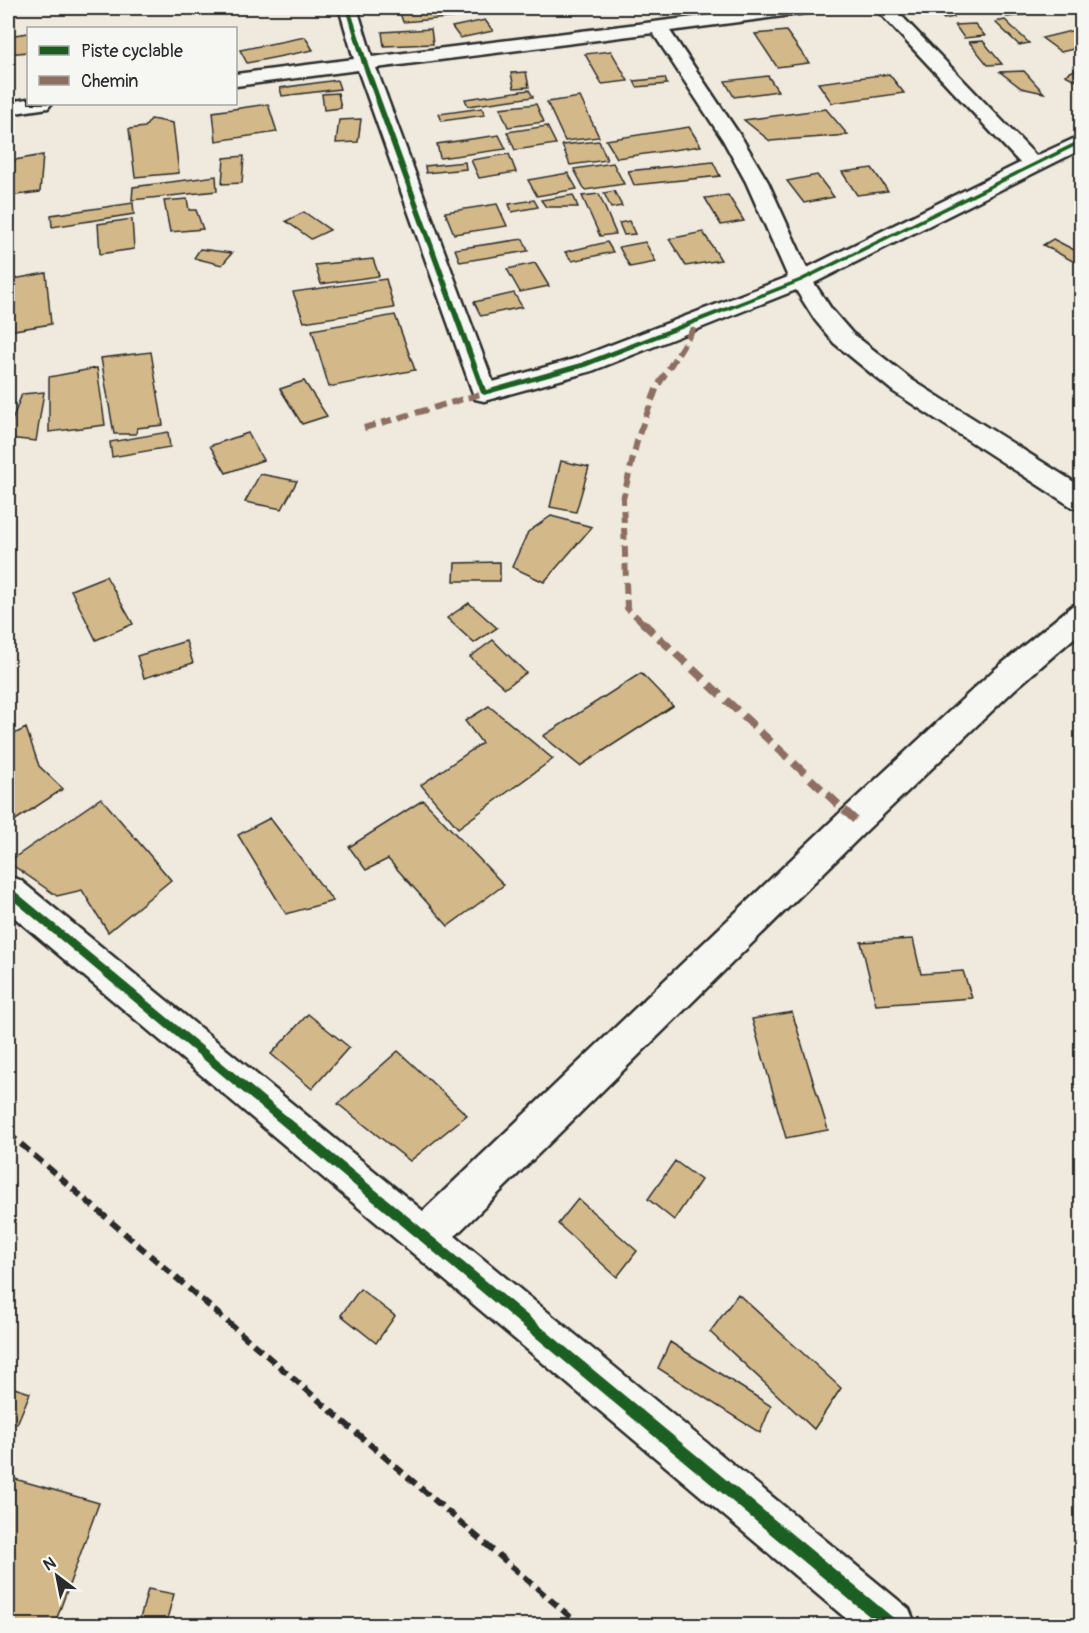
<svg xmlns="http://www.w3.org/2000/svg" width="1089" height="1633" font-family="Pangolin,sans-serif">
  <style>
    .building { fill: #d3b989; stroke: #2b2b2b; stroke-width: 1.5 }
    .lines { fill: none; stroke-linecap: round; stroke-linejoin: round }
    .minor-casing { stroke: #2b2b2b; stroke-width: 5 }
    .minor { fill: #f6f6f2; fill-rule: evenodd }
    .rail { stroke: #2b2b2b; stroke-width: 6; stroke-dasharray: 11 6; stroke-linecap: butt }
    .quiet-far1 { stroke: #8d6e63; stroke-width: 6; stroke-dasharray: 12 6; stroke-linecap: butt }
    .quiet { stroke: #8d6e63; stroke-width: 8; stroke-dasharray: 15 8; stroke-linecap: butt }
    .cycleway-casing { stroke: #f6f6f2; stroke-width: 4 }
    .cycleway { fill: #1b5e20; fill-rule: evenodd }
  </style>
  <rect width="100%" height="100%" fill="#efeadd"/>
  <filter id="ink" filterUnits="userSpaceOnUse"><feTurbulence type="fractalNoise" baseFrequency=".0167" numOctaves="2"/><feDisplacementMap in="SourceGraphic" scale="12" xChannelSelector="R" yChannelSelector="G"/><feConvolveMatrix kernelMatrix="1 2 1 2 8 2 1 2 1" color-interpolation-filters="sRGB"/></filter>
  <g filter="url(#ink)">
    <path class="building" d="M 422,8 L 456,8 L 459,17 L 403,22 L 399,10 Z
      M 997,8 L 1018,8 L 1025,15 L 1007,17 Z
      M 946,9 L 954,17 L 944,19 L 935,10 Z
      M 485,20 L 493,31 L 460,38 L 452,27 Z
      M 1005,20 L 1029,43 L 1019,45 L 995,22 Z
      M 975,24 L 985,36 L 964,38 L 955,25 Z
      M 431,29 L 433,44 L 384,46 L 382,32 Z
      M 1075,30 L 1082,35 L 1082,47 L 1061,52 L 1042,38 Z
      M 786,31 L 809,63 L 777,67 L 755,34 Z
      M 28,33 L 28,52 L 8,54 L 8,36 Z
      M 305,37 L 313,50 L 247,63 L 240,50 Z
      M 983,41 L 1002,64 L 988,65 L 969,42 Z
      M 611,51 L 628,81 L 602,84 L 585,54 Z
      M 1082,66 L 1082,83 L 1065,75 Z
      M 1024,71 L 1044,93 L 1021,88 L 1000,72 Z
      M 526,72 L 529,87 L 514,88 L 511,73 Z
      M 889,74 L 904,93 L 832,103 L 818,83 Z
      M 768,76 L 778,91 L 734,97 L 725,81 Z
      M 665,78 L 667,84 L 637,87 L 634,81 Z
      M 337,80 L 340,89 L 282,96 L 280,88 Z
      M 529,90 L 533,97 L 468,106 L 465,99 Z
      M 338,93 L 341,108 L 324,110 L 322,94 Z
      M 580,97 L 599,137 L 565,141 L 547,102 Z
      M 268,104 L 277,132 L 216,141 L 213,112 Z
      M 536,104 L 544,122 L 508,127 L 500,108 Z
      M 482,108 L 485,115 L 442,121 L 439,114 Z
      M 826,109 L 848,135 L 770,141 L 744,120 Z
      M 151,119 L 173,123 L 179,173 L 135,177 L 129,129 L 145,127 Z
      M 361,119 L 358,142 L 336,143 L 339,120 Z
      M 547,126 L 556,144 L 515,150 L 507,132 Z
      M 689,127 L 701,146 L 617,158 L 606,140 Z
      M 499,135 L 506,149 L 440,158 L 437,144 Z
      M 599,141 L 607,160 L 570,165 L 562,145 Z
      M 509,154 L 516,172 L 479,178 L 471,160 Z
      M 43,155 L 40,192 L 8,196 L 8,168 L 15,160 Z
      M 244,156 L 242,183 L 222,184 L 224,158 Z
      M 465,162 L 466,169 L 426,173 L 425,166 Z
      M 713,162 L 720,176 L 634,185 L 628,171 Z
      M 613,163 L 624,184 L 585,190 L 574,169 Z
      M 872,168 L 888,191 L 857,195 L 842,172 Z
      M 568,173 L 577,189 L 537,196 L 528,180 Z
      M 817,175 L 834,197 L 804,203 L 787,181 Z
      M 216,176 L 217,191 L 132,200 L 133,187 Z
      M 614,191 L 622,206 L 611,208 L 604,193 Z
      M 599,194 L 616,234 L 600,236 L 582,196 Z
      M 573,195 L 578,207 L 546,207 L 541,200 Z
      M 728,195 L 744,221 L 721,225 L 705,198 Z
      M 187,199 L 189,210 L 196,210 L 203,229 L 170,232 L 164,201 Z
      M 534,200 L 538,207 L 512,212 L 509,204 Z
      M 133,203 L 134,214 L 52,227 L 51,215 Z
      M 497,204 L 507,226 L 454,234 L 445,212 Z
      M 304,212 L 330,230 L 311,239 L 286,221 Z
      M 132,219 L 134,249 L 100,254 L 98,224 Z
      M 629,221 L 635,234 L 624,235 L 619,223 Z
      M 703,232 L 721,260 L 686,266 L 669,239 Z
      M 523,239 L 528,251 L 460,262 L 455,249 Z
      M 1053,239 L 1082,254 L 1082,266 L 1043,245 Z
      M 607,242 L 613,252 L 572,261 L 565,252 Z
      M 645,242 L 656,262 L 630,267 L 619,247 Z
      M 200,249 L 232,253 L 222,265 L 194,258 Z
      M 373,259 L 379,276 L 321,284 L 315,265 Z
      M 535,263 L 549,286 L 520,292 L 507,269 Z
      M 46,273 L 51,324 L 8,331 L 8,280 Z
      M 386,279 L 394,308 L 304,322 L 293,292 Z
      M 514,293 L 522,307 L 481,316 L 474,302 Z
      M 395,315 L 415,370 L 329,387 L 312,330 Z
      M 151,352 L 163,425 L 137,428 L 136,434 L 114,434 L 101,358 Z
      M 97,368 L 105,425 L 49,432 L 49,377 Z
      M 304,381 L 327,416 L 302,424 L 280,389 Z
      M 44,392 L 36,441 L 8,438 L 8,431 L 22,394 Z
      M 168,432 L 170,447 L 112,457 L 110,442 Z
      M 248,433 L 263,460 L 226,473 L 210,446 Z
      M 561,461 L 589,467 L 576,512 L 550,507 Z
      M 260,474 L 297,481 L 282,509 L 245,502 Z
      M 551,516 L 592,527 L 544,582 L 512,567 L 528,532 Z
      M 500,562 L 500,581 L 454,581 L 455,563 Z
      M 106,576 L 133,624 L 96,640 L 71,590 Z
      M 469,603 L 497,628 L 474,643 L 447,618 Z
      M 493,640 L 526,673 L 505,688 L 470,657 Z
      M 186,641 L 193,663 L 144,678 L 137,656 Z
      M 641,673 L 673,706 L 580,766 L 543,736 Z
      M 489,706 L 553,759 L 458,828 L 421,785 L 482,743 L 465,721 Z
      M 26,728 L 39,766 L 63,789 L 8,825 L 8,737 Z
      M 101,798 L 171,880 L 108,932 L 82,890 L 57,896 L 8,862 Z
      M 423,800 L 504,885 L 448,926 L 388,859 L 366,870 L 349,847 Z
      M 270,818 L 333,901 L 286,914 L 238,835 Z
      M 913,939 L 921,974 L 963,971 L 972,998 L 876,1005 L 861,942 Z
      M 792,1012 L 828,1130 L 786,1138 L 752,1019 Z
      M 308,1014 L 349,1047 L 312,1089 L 271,1054 Z
      M 398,1051 L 467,1115 L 410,1161 L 338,1104 Z
      M 675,1161 L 701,1180 L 674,1220 L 648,1199 Z
      M 578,1199 L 637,1251 L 617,1277 L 558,1224 Z
      M 360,1289 L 395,1316 L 376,1343 L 341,1315 Z
      M 738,1294 L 841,1388 L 814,1429 L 710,1332 Z
      M 670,1342 L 771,1406 L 760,1433 L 658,1368 Z
      M 8,1386 L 30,1393 L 17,1424 L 8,1422 Z
      M 8,1477 L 99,1503 L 54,1626 L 30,1626 L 8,1619 Z
      M 148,1589 L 174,1594 L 165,1626 L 138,1626 Z"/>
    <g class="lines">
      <defs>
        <path id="minor" d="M 339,8 L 357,8 L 372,57 L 766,8 L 815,8 L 812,12 L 806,13 L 670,31 L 743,140 L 768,182 L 807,268 L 1020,163 L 875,8 L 894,8 L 1036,156 L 1082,135 L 1082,149 L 814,283 L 832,310 L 852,333 L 912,380 L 1082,487 L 1082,510 L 1072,507 L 894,392 L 834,343 L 815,320 L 796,290 L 592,371 L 484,401 L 475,399 L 358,70 L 236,86 L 236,74 L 354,59 ZM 653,33 L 723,140 L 746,182 L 788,277 L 574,359 L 493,382 L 376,68 Z
          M 28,99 L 28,104 L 51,104 L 48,108 L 8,114 L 8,102 Z
          M 1082,603 L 1082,631 L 1015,689 L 867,830 L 455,1236 L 909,1609 L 916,1626 L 855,1626 L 8,912 L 8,876 L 20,880 L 423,1211 L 843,810 L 993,671 L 1072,606 Z"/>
      </defs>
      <use href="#minor" class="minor-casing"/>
      <use href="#minor" class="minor"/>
      <path class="rail" d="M 8,1133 L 581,1626"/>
      <path class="quiet-far1" d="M 364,428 L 484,393
        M 643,623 L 627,608 L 623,499 L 638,437 L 657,387 L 697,323"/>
      <path class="quiet" d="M 642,622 L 855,820"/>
      <defs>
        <path id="cycleway" d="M 346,8 L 350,8 L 368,64 L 486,390 L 581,363 L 799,279 L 1082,139 L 1082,143 L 803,281 L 585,367 L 484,395 L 481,393 L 362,64 Z
          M 8,887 L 11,888 L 897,1621 L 898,1626 L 881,1626 L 8,896 Z"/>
      </defs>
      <use href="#cycleway" class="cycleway-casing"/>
      <use href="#cycleway" class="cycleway"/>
    </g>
  </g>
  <rect width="1089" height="1633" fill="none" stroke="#f6f6f2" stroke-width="30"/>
  <rect x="15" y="15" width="1059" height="1603" fill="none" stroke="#2b2b2b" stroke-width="2" filter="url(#ink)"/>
  <rect x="27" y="27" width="210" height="78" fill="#f6f6f2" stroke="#a5a5a2" stroke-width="1.5"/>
  <rect x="39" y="46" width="30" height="9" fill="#1b5e20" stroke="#a5a5a2" stroke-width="1.5"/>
  <text x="81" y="57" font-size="18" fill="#2b2b2b">Piste cyclable</text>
  <rect x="39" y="76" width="30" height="9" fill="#8d6e63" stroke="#a5a5a2" stroke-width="1.5"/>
  <text x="81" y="87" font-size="18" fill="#2b2b2b">Chemin</text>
  <g transform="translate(57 1576) rotate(328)" stroke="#f6f6f2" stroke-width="4.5" paint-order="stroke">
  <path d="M0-4.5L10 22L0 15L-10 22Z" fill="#2b2b2b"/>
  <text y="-9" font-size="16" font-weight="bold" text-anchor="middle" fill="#2b2b2b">N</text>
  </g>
</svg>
